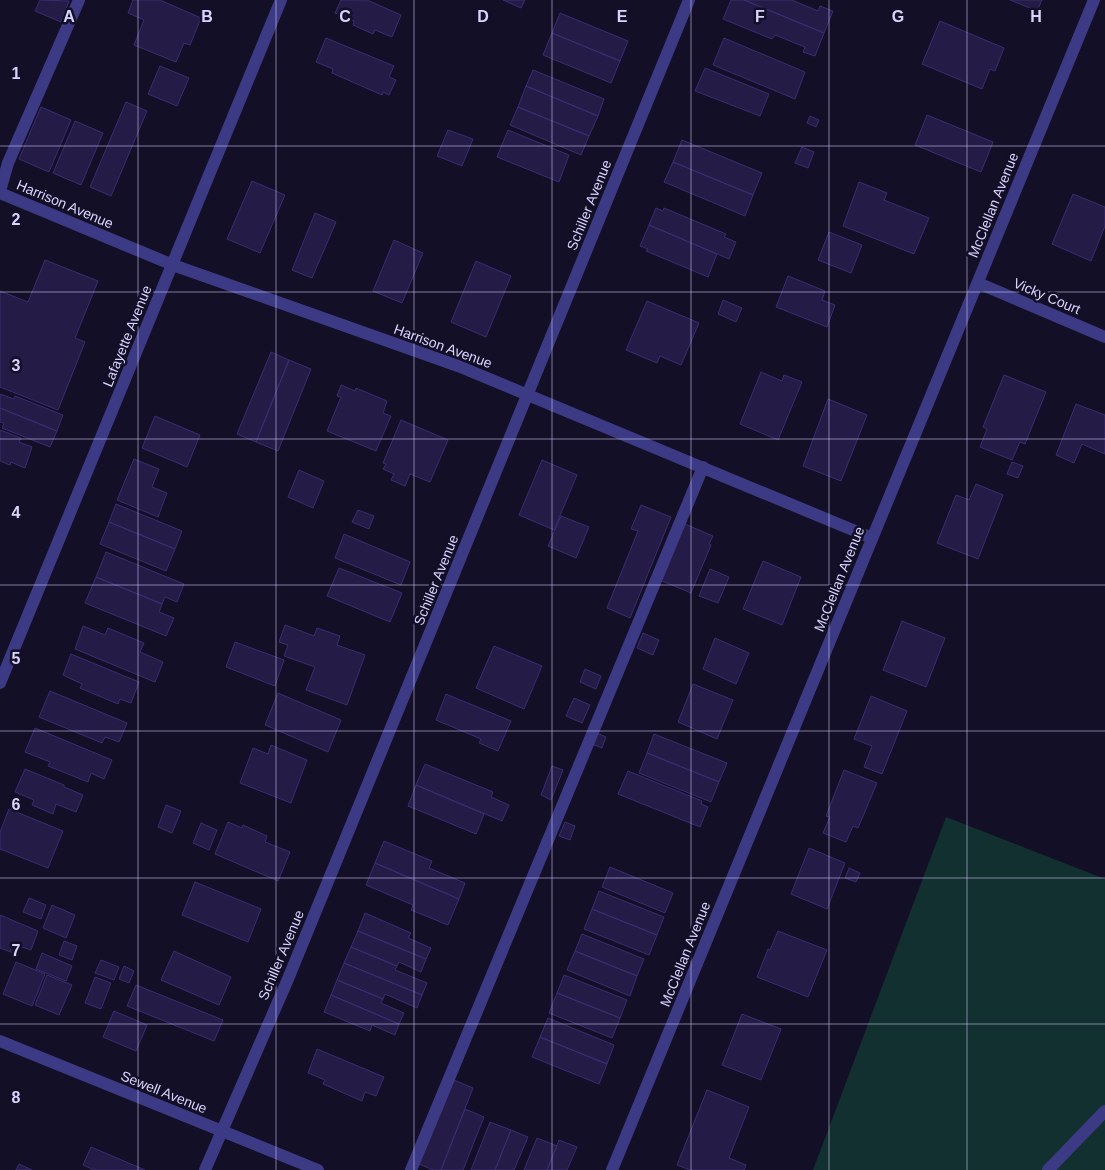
<svg xmlns="http://www.w3.org/2000/svg" width="1105" height="1170" font-family="Arial,sans-serif">
  <style>
    .green { fill: #12302f }
    .building { fill: #241b47; stroke: #3b2d73 }
    .lines { fill: none; stroke-linecap: round; stroke-linejoin: round }
    .minor { stroke: #3d3a85; stroke-width: 12 }
    .grid { fill: none; stroke: #d9d4ff; stroke-width: 1; stroke-opacity: 0.55 }
    .labels { text-anchor: middle; dominant-baseline: central; stroke-width: 5; stroke-linejoin: round; paint-order: stroke }
    .street-label { font-size: 14px; fill: #d9d4ff; stroke: #130f26 }
    .grid-label { font-size: 16px; text-anchor: middle; font-weight: bold; fill: #d9d4ff; stroke: #130f26; stroke-width: 5; stroke-linejoin: round; paint-order: stroke }
  </style>
  <rect width="100%" height="100%" fill="#130f26"/>
  <path class="green" d="M 946,817 L 1105,879 L 1105,1170 L 813,1170 Z"/>
  <path class="building" d="M 40,0 L 69,1 L 61,22 L 35,11 Z
    M 133,0 L 160,0 L 201,18 L 190,45 L 184,43 L 176,62 L 134,45 L 144,20 L 128,13 Z
    M 341,0 L 367,0 L 401,15 L 392,37 L 375,30 L 373,34 L 353,25 L 354,21 L 335,13 Z
    M 503,0 L 525,0 L 521,8 Z
    M 731,0 L 744,0 L 824,33 L 815,56 L 803,52 L 805,47 L 775,35 L 772,39 L 723,19 Z
    M 744,0 L 792,0 L 818,11 L 820,6 L 833,11 L 824,33 Z
    M 1010,0 L 1042,0 L 1037,11 Z
    M 560,13 L 628,41 L 620,61 L 552,33 Z
    M 940,21 L 1004,48 L 995,71 L 990,69 L 982,89 L 922,64 Z
    M 552,33 L 620,61 L 611,83 L 543,55 Z
    M 326,38 L 394,66 L 389,77 L 396,80 L 389,95 L 383,92 L 382,95 L 332,73 L 333,69 L 316,62 Z
    M 724,38 L 805,72 L 795,99 L 713,65 Z
    M 160,66 L 189,78 L 177,106 L 148,94 Z
    M 705,68 L 769,94 L 760,116 L 695,91 Z
    M 533,70 L 604,99 L 598,116 L 526,86 Z
    M 526,86 L 598,116 L 589,136 L 518,107 Z
    M 126,102 L 147,111 L 111,196 L 90,187 Z
    M 41,107 L 71,120 L 49,172 L 19,159 Z
    M 518,107 L 589,136 L 581,155 L 510,125 Z
    M 927,115 L 993,142 L 981,172 L 915,145 Z
    M 810,116 L 819,120 L 816,127 L 807,123 Z
    M 75,121 L 103,133 L 81,185 L 53,173 Z
    M 448,130 L 473,139 L 462,166 L 437,156 Z
    M 508,130 L 569,155 L 559,182 L 497,157 Z
    M 682,140 L 762,173 L 753,195 L 673,162 Z
    M 802,147 L 814,152 L 808,168 L 795,163 Z
    M 673,162 L 753,195 L 745,216 L 664,182 Z
    M 252,181 L 285,195 L 260,253 L 227,239 Z
    M 859,182 L 887,193 L 884,200 L 929,218 L 914,254 L 843,226 Z
    M 1073,194 L 1105,207 L 1105,226 L 1091,261 L 1052,244 Z
    M 656,208 L 663,211 L 664,208 L 726,234 L 724,237 L 736,242 L 729,259 L 649,225 Z
    M 315,213 L 336,222 L 312,278 L 292,270 Z
    M 649,225 L 717,254 L 708,277 L 646,251 L 648,249 L 640,246 Z
    M 829,232 L 862,245 L 851,273 L 818,260 Z
    M 394,240 L 423,253 L 402,303 L 373,291 Z
    M 45,260 L 98,281 L 75,338 L 85,342 L 58,410 L 0,387 L 0,291 L 28,302 Z
    M 476,261 L 511,276 L 486,337 L 451,322 Z
    M 788,276 L 825,291 L 822,300 L 835,305 L 827,327 L 776,307 Z
    M 723,300 L 742,308 L 736,322 L 718,314 Z
    M 647,301 L 699,323 L 681,365 L 660,356 L 657,363 L 626,350 Z
    M 271,352 L 289,360 L 256,442 L 237,434 Z
    M 289,360 L 311,369 L 278,451 L 256,442 Z
    M 761,372 L 782,381 L 784,375 L 802,382 L 778,440 L 740,424 Z
    M 1004,375 L 1046,392 L 1025,444 L 1020,442 L 1012,460 L 980,447 L 987,429 L 983,427 Z
    M 341,385 L 355,391 L 356,388 L 387,401 L 383,413 L 391,416 L 376,451 L 327,431 L 341,397 L 337,396 Z
    M 0,394 L 14,399 L 15,396 L 63,415 L 57,431 L 0,408 Z
    M 828,399 L 867,415 L 841,481 L 803,466 Z
    M 1076,404 L 1105,415 L 1105,454 L 1082,444 L 1074,463 L 1056,455 Z
    M 0,408 L 57,431 L 50,447 L 2,428 L 4,423 L 0,422 Z
    M 155,416 L 200,435 L 187,467 L 142,448 Z
    M 401,420 L 448,440 L 430,482 L 410,474 L 405,486 L 391,480 L 394,474 L 383,469 L 386,464 L 383,463 Z
    M 0,430 L 21,438 L 19,442 L 32,447 L 25,468 L 11,462 L 10,465 L 0,461 Z
    M 134,459 L 159,469 L 152,487 L 167,493 L 158,517 L 117,500 Z
    M 542,460 L 577,475 L 554,530 L 519,515 Z
    M 1012,462 L 1023,466 L 1018,478 L 1007,474 Z
    M 299,470 L 324,481 L 313,508 L 288,497 Z
    M 976,484 L 1003,495 L 978,559 L 937,543 L 956,495 L 969,500 Z
    M 116,504 L 182,531 L 175,549 L 109,522 Z
    M 641,505 L 671,517 L 630,618 L 607,608 L 638,531 L 631,529 Z
    M 358,510 L 374,516 L 369,529 L 352,522 Z
    M 561,516 L 589,527 L 576,558 L 548,546 Z
    M 109,522 L 175,549 L 166,571 L 100,544 Z
    M 685,524 L 713,536 L 709,544 L 711,545 L 691,593 L 660,580 Z
    M 344,534 L 410,562 L 401,585 L 335,558 Z
    M 106,552 L 184,584 L 177,602 L 165,597 L 162,604 L 96,577 Z
    M 763,561 L 801,577 L 782,625 L 743,609 Z
    M 339,568 L 402,593 L 390,622 L 327,596 Z
    M 710,569 L 729,577 L 718,603 L 699,596 Z
    M 96,577 L 162,604 L 159,612 L 174,618 L 166,636 L 85,603 Z
    M 902,621 L 945,638 L 926,687 L 883,670 Z
    M 285,625 L 314,636 L 317,628 L 340,636 L 337,645 L 365,655 L 347,705 L 306,690 L 315,667 L 284,656 L 288,645 L 279,642 Z
    M 83,626 L 105,635 L 108,628 L 144,643 L 140,652 L 163,662 L 155,682 L 75,649 Z
    M 643,633 L 659,640 L 653,655 L 637,648 Z
    M 715,638 L 749,653 L 736,684 L 703,669 Z
    M 235,642 L 284,660 L 275,686 L 226,667 Z
    M 494,646 L 542,666 L 524,709 L 476,688 Z
    M 71,654 L 139,682 L 131,703 L 120,699 L 118,704 L 80,688 L 82,684 L 63,675 Z
    M 585,669 L 601,676 L 596,689 L 580,682 Z
    M 693,684 L 733,700 L 717,739 L 678,722 Z
    M 50,691 L 127,723 L 119,742 L 105,737 L 102,743 L 39,717 Z
    M 278,693 L 341,720 L 328,752 L 265,725 Z
    M 446,694 L 511,721 L 498,751 L 479,743 L 481,739 L 436,720 Z
    M 871,696 L 907,711 L 882,774 L 864,767 L 872,746 L 854,739 Z
    M 574,698 L 590,705 L 582,723 L 566,716 Z
    M 35,728 L 112,760 L 104,779 L 91,773 L 88,782 L 48,766 L 50,762 L 25,752 Z
    M 597,733 L 606,737 L 602,748 L 592,744 Z
    M 654,734 L 727,763 L 719,782 L 647,753 Z
    M 271,745 L 307,760 L 291,803 L 240,783 L 253,748 L 268,754 Z
    M 647,753 L 719,782 L 711,802 L 639,773 Z
    M 425,764 L 493,792 L 491,797 L 509,805 L 502,821 L 416,785 Z
    M 552,766 L 563,770 L 551,800 L 541,795 Z
    M 25,769 L 64,785 L 64,787 L 83,795 L 76,812 L 56,804 L 53,814 L 32,805 L 34,800 L 15,792 Z
    M 844,770 L 877,783 L 858,828 L 853,826 L 846,842 L 823,833 L 830,817 L 826,816 Z
    M 628,771 L 702,801 L 701,804 L 708,807 L 700,827 L 618,794 Z
    M 416,785 L 484,814 L 476,834 L 408,806 Z
    M 166,805 L 181,811 L 172,833 L 158,827 Z
    M 9,809 L 63,831 L 48,868 L 0,849 L 0,832 Z
    M 228,822 L 242,828 L 243,825 L 267,836 L 265,842 L 290,852 L 278,881 L 215,854 Z
    M 565,822 L 575,826 L 570,840 L 559,836 Z
    M 201,823 L 217,830 L 209,850 L 193,843 Z
    M 384,841 L 432,861 L 429,868 L 465,883 L 459,899 L 375,863 Z
    M 809,848 L 845,863 L 827,909 L 791,894 Z
    M 375,863 L 459,899 L 448,925 L 411,910 L 413,905 L 366,885 Z
    M 610,867 L 673,893 L 665,913 L 602,887 Z
    M 849,868 L 860,873 L 856,882 L 845,878 Z
    M 195,882 L 261,909 L 248,942 L 182,915 Z
    M 599,891 L 664,917 L 657,935 L 592,909 Z
    M 29,898 L 46,905 L 41,919 L 23,912 Z
    M 52,905 L 75,915 L 66,938 L 43,928 Z
    M 592,909 L 657,935 L 649,955 L 584,929 Z
    M 365,913 L 411,933 L 408,938 L 431,948 L 426,959 L 358,931 Z
    M 0,915 L 38,931 L 31,950 L 19,946 L 16,954 L 0,948 Z
    M 358,931 L 426,959 L 421,972 L 399,962 L 397,966 L 351,947 Z
    M 778,931 L 827,950 L 808,997 L 757,977 L 768,949 L 770,950 Z
    M 582,934 L 644,959 L 637,976 L 575,951 Z
    M 64,941 L 77,946 L 72,960 L 59,955 Z
    M 351,947 L 397,966 L 395,970 L 427,983 L 422,995 L 344,963 Z
    M 174,951 L 231,977 L 219,1005 L 161,980 Z
    M 575,951 L 637,976 L 630,996 L 567,970 Z
    M 42,953 L 72,966 L 66,981 L 36,969 Z
    M 101,960 L 119,967 L 114,980 L 95,973 Z
    M 16,962 L 45,974 L 32,1006 L 3,994 Z
    M 344,963 L 422,995 L 417,1008 L 385,994 L 383,999 L 337,980 Z
    M 124,966 L 134,971 L 129,983 L 119,979 Z
    M 47,975 L 72,985 L 59,1015 L 35,1005 Z
    M 564,975 L 627,1000 L 620,1018 L 557,993 Z
    M 95,977 L 111,983 L 101,1009 L 85,1003 Z
    M 337,980 L 383,999 L 381,1003 L 404,1013 L 399,1024 L 331,995 Z
    M 136,985 L 223,1020 L 214,1041 L 127,1006 Z
    M 557,993 L 620,1018 L 612,1038 L 549,1013 Z
    M 331,995 L 399,1024 L 395,1035 L 372,1025 L 370,1031 L 324,1012 Z
    M 114,1011 L 147,1025 L 136,1051 L 103,1037 Z
    M 742,1014 L 781,1029 L 761,1080 L 722,1065 Z
    M 548,1018 L 614,1045 L 607,1064 L 540,1037 Z
    M 540,1037 L 607,1064 L 599,1084 L 532,1057 Z
    M 317,1049 L 384,1077 L 376,1096 L 365,1092 L 362,1101 L 323,1084 L 325,1080 L 308,1073 Z
    M 454,1080 L 473,1088 L 441,1170 L 433,1170 L 419,1164 Z
    M 707,1090 L 749,1107 L 729,1158 L 746,1165 L 744,1170 L 690,1170 L 677,1165 Z
    M 465,1109 L 484,1117 L 463,1170 L 441,1170 Z
    M 490,1122 L 511,1130 L 495,1170 L 471,1170 Z
    M 511,1130 L 528,1137 L 514,1170 L 495,1170 Z
    M 537,1138 L 557,1146 L 547,1170 L 524,1170 Z
    M 559,1140 L 577,1147 L 567,1170 L 547,1170 Z
    M 91,1147 L 145,1170 L 94,1170 L 83,1165 Z
    M 19,1164 L 32,1170 L 16,1170 Z"/>
  <g class="lines">
    <path class="minor" d="M 0,191 L 8,163 L 79,0
      M 0,193 L 173,265 L 458,366 L 872,538
      M 978,283 L 1105,337
      M 0,683 L 281,0
      M 0,1041 L 318,1170
      M 205,1170 L 288,979 L 689,0
      M 411,1170 L 703,467
      M 612,1170 L 1094,0
      M 1048,1170 L 1105,1111"/>
  </g>
  <path class="grid" d="M 138,0 L 138,1170M 276,0 L 276,1170M 414,0 L 414,1170M 552,0 L 552,1170M 691,0 L 691,1170M 829,0 L 829,1170M 967,0 L 967,1170M 0,146 L 1105,146M 0,292 L 1105,292M 0,439 L 1105,439M 0,585 L 1105,585M 0,731 L 1105,731M 0,878 L 1105,878M 0,1024 L 1105,1024"/>
  <g class="labels">
    <g class="street-label">
      <text transform="translate(65 204) rotate(23)">Harrison Avenue</text>
      <text transform="translate(589 205) rotate(-68)">Schiller Avenue</text>
      <text transform="translate(993 205) rotate(-68)">McClellan Avenue</text>
      <text transform="translate(1047 296) rotate(23)">Vicky Court</text>
      <text transform="translate(127 336) rotate(-68)">Lafayette Avenue</text>
      <text transform="translate(443 346) rotate(20)">Harrison Avenue</text>
      <text transform="translate(839 579) rotate(-68)">McClellan Avenue</text>
      <text transform="translate(436 580) rotate(-68)">Schiller Avenue</text>
      <text transform="translate(685 954) rotate(-68)">McClellan Avenue</text>
      <text transform="translate(281 955) rotate(-67)">Schiller Avenue</text>
      <text transform="translate(164 1092) rotate(22)">Sewell Avenue</text>
    </g>
  </g>
  <g class="grid-label">
    <text x="69" y="22">A</text>
    <text x="207" y="22">B</text>
    <text x="345" y="22">C</text>
    <text x="483" y="22">D</text>
    <text x="622" y="22">E</text>
    <text x="760" y="22">F</text>
    <text x="898" y="22">G</text>
    <text x="1036" y="22">H</text>
    <text x="16" y="79">1</text>
    <text x="16" y="225">2</text>
    <text x="16" y="371">3</text>
    <text x="16" y="518">4</text>
    <text x="16" y="664">5</text>
    <text x="16" y="810">6</text>
    <text x="16" y="956">7</text>
    <text x="16" y="1103">8</text>
  </g>
</svg>
